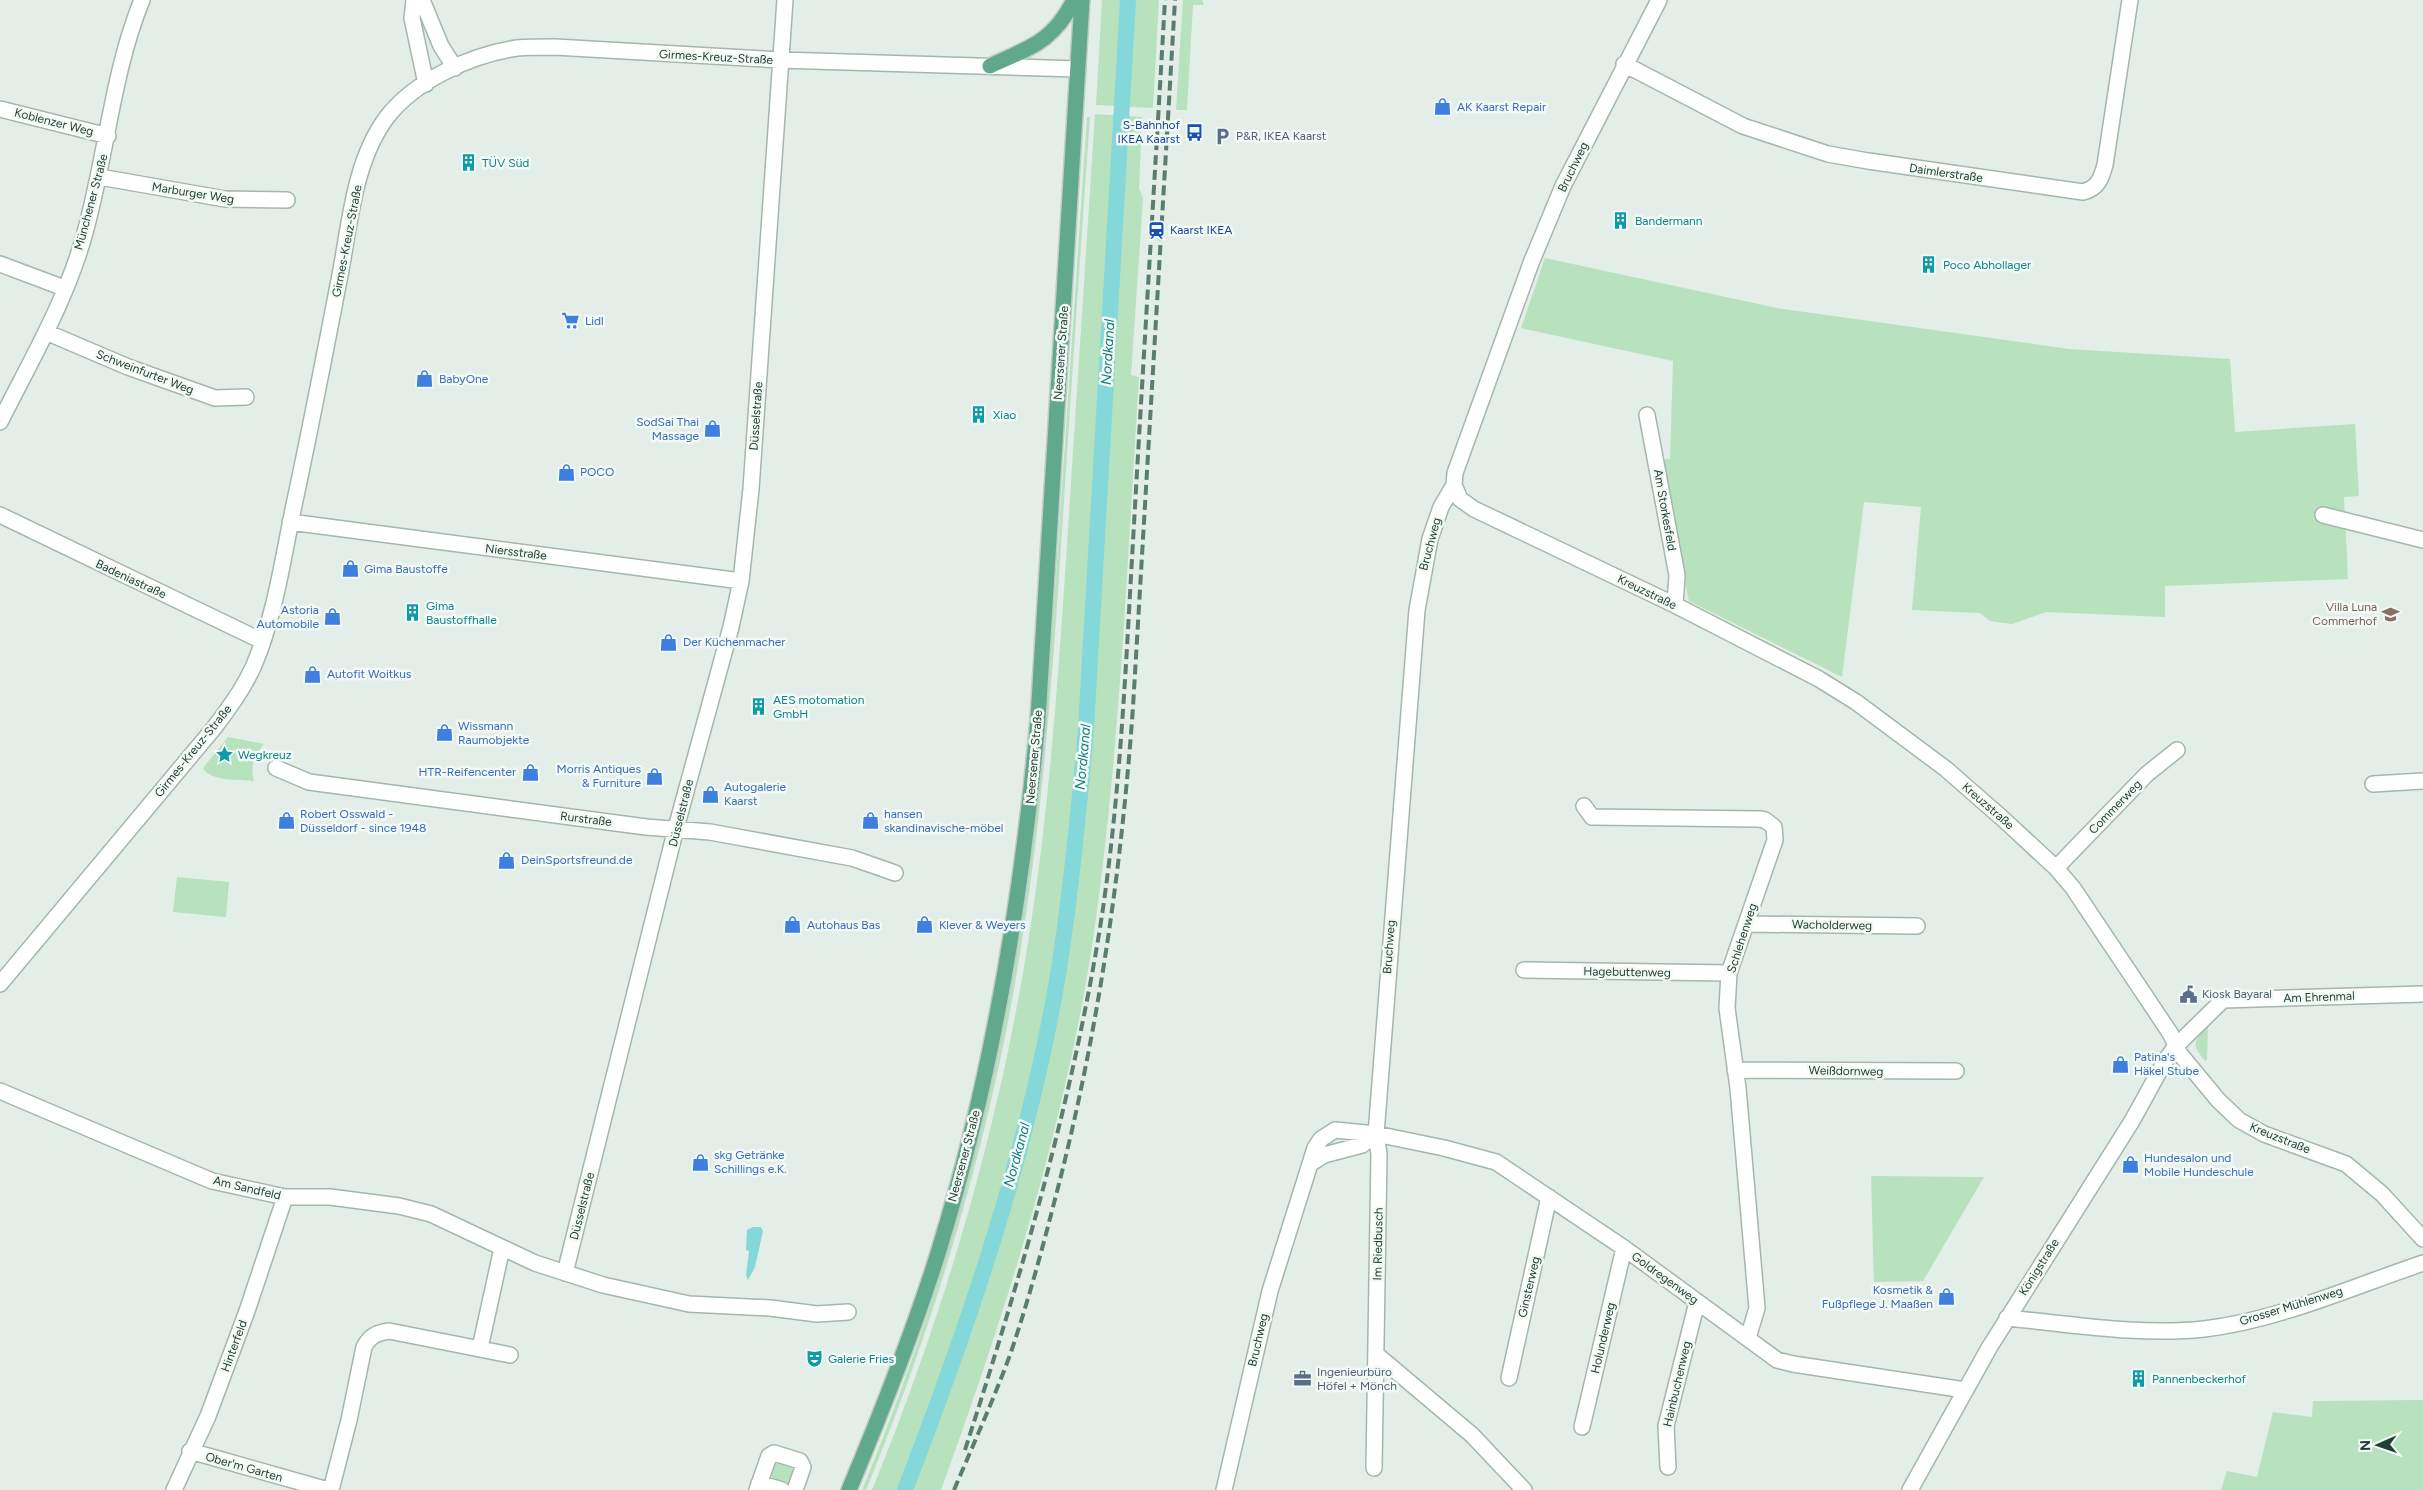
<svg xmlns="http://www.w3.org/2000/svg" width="2423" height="1490" font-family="Figtree,sans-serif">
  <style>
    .green { fill: #b8e1be }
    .water { fill: #84d8d9 }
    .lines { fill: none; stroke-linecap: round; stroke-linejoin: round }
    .canal { stroke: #84d8d9; stroke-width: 16 }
    .minor-casing { stroke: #a4b7ad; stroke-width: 18 }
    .major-casing { stroke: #c1cac6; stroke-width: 18 }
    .minor { stroke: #fff; stroke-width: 15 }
    .major { stroke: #61a98c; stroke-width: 15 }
    .rail { stroke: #5a7d6e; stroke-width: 4; stroke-dasharray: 10 5; stroke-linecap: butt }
    .labels { text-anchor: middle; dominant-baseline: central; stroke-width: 5; stroke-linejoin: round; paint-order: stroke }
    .street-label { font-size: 12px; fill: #204133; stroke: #f3faf5 }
    .shop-label { font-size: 12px; fill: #366cbe; stroke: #f3faf5; text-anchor: start }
    .transit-label { font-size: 12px; fill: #164399; stroke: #f3faf5; text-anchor: end }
    .service-label { font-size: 12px; fill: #4e5e75; stroke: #f3faf5; text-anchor: start }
    .culture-label { font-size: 12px; fill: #0d838f; stroke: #f3faf5; text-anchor: start }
    .education-label { font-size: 12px; fill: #785e54; stroke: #f3faf5; text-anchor: end }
    .water-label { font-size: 14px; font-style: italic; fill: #127c7f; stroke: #f3faf5 }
  </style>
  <rect width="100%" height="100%" fill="#e2eee7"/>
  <path class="green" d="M 1102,0 L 1159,0 L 1153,108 L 1096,105 Z
    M 1183,0 L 1202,0 L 1204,5 L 1193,5 L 1187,110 L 1176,110 Z
    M 1095,114 L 1142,117 L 1139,188 L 1143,198 L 1131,375 L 1139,377 C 1127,564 1120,754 1093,940 C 1064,1129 1006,1311 941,1490 L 872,1490 C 944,1314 998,1131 1028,943 C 1050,806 1059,667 1068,529 C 1077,391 1086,252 1095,114 Z
    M 1087,117 L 1090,117 C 1080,255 1071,393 1062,531 C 1051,704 1038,877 1003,1047 C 971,1199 925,1347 866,1490 L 862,1490 C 935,1313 990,1126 1019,937 C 1041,797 1051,658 1060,517 C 1069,384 1078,250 1087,117 Z
    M 1545,258 L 1777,308 L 2069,349 L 2230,359 L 2235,432 L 2355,424 L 2359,496 L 2344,497 L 2348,579 L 2165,586 L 2165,617 L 2046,612 L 2012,624 L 1990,621 L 1980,613 L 1912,610 L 1921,507 L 1864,502 L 1842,677 L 1689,601 L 1659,460 L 1670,459 L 1673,361 L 1521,328 Z
    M 228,737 L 264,744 C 254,755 250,765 254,781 C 240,779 210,782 203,768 Z
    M 177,877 L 229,882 L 226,917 L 173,912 Z
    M 2208,1025 L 2207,1060 L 2205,1061 C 2190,1042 2194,1043 2208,1025 Z
    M 1871,1176 L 1984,1177 L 1923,1281 L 1874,1282 Z
    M 2423,1400 L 2423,1490 L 2221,1490 L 2227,1471 L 2257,1477 L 2273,1412 L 2312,1417 L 2313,1401 Z
    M771 1473a11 11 0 1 1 22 0a11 11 0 1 1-22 0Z"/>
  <path class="water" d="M 753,1227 L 761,1227 L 763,1231 L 755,1267 L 748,1280 L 746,1275 L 749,1251 L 746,1250 L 747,1230 Z"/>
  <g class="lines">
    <path class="canal" d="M 905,1490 C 969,1324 1028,1152 1058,975 C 1071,893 1079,811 1086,728 L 1128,0"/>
    <defs>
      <path id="minor" d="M 414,0 L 412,18 L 426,84
        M 422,0 L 441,46 L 455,68
        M 1624,64 L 1743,126 L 1828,154 L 1868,161 L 2083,192 C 2098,188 2101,179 2105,165 L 2130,0
        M 0,109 L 108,136
        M 100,177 L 225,199 L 287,200
        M 0,264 L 64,288
        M 46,332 L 128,367 L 215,398 L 246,397
        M 1647,415 L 1677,575 L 1675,605
        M 0,422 C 30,362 66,301 84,236 C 106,159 112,73 142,0
        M 1454,485 L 1460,499 L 1474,509 L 1675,605 L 1819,679 L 1856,702 L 1946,769 L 2002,818 L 2056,868 L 2073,888 L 2170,1033 L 2180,1054 L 2218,1100 L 2239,1120 L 2264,1134 L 2346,1164 L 2382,1194 L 2423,1239
        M 0,515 L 262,641
        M 2323,515 L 2423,540
        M 290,522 L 741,581
        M 276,768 L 309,782 L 646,827 L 710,832 L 852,858 L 895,873
        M 2373,784 L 2423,781
        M 1584,806 L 1592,817 L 1759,819 L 1765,820 L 1774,827 L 1775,840 L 1729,973 L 1727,1008 L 1738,1088 L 1757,1308 L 1748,1338
        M 2056,868 L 2147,774 L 2177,750
        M 1746,924 L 1917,926
        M 1524,970 L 1729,973
        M 0,984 L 214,728 C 229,708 244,688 254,665 C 277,611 284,549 297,491 C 312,420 326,348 340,275 C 350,223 354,161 387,117 C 416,80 471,55 517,48 C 529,47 542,47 555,47 L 780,60 L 1078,69
        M 1735,1070 L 1956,1071
        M 0,1091 L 212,1181 L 285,1197 L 330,1197 L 399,1206 L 431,1214 L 535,1263 L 603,1285 L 689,1304 L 770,1308 L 817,1314 L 848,1312
        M 1310,1164 L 1324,1155 L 1362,1145 L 1376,1134
        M 565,1273 L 676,828 L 731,627 L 741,581 L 751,489 L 785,0
        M 2007,1318 C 2071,1324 2139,1336 2204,1329 C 2279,1320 2352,1287 2423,1263
        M 480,1348 L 502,1248
        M 1377,1355 L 1472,1435 L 1524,1490
        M 1509,1378 L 1549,1197
        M 1582,1427 L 1624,1248
        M 190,1451 L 328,1490
        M 1668,1467 L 1666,1426 L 1697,1302
        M 1374,1468 L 1379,1154 L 1376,1134 L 1417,610 L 1430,539 L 1441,507 L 1454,485 L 1455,473 L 1531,263 L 1563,186 L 1659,0
        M 759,1483 L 782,1490
        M 174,1490 L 208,1416 L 247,1311 L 285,1197
        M 331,1490 L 349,1420 L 364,1347 C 370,1336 376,1333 389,1331 L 510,1355
        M 757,1490 L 769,1456 L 774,1453 L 800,1461 L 803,1467 L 795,1490
        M 1224,1490 L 1270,1291 L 1315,1148 L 1321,1139 L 1335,1130 L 1376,1134 L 1444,1148 L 1496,1162 L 1624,1248 L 1777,1360 L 1793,1364 L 1965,1390
        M 1910,1490 L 1989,1348 L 2132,1121 L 2165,1061 L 2175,1047 L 2223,1000 L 2423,994"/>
      <path id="major" d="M 990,66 C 1031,47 1053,42 1074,0
        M 849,1490 C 882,1411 914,1331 939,1250 C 992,1077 1022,898 1038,719 L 1082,0"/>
    </defs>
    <use href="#minor" class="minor-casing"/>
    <use href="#major" class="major-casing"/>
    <use href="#minor" class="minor"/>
    <use href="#major" class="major"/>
    <path class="rail" d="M 965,1450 C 1020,1279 1071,1106 1100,928 C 1121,794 1126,659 1134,524 C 1144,349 1155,175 1165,0
      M 954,1490 C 973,1445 993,1401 1010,1355 C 1027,1305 1041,1254 1054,1203 C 1097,1040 1121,875 1133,707 L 1175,0"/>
  </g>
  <defs>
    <symbol id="shop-bare" viewBox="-9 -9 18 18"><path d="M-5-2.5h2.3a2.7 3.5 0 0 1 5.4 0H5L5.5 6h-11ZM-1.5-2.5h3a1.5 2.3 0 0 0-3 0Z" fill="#3f7fe0" stroke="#f3faf5" stroke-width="2.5" paint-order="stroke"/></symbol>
    <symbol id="bus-bare" viewBox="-9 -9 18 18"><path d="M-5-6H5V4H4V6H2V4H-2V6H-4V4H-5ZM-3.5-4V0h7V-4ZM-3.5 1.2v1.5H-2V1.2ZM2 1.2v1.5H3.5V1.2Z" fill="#1a4fb4" stroke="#f3faf5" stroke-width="2.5" paint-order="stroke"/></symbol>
    <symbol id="parking-bare" viewBox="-9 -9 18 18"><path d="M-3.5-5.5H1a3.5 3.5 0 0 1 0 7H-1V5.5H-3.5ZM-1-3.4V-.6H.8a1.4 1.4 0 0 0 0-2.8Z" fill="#5c6f8a" stroke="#f3faf5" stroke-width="2.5" paint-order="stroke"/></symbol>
    <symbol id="building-bare" viewBox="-9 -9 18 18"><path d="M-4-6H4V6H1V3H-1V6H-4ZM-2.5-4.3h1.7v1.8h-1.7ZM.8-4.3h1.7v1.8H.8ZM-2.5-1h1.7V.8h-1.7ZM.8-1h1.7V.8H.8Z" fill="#0f9aa8" stroke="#f3faf5" stroke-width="2.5" paint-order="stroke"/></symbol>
    <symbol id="station-bare" viewBox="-9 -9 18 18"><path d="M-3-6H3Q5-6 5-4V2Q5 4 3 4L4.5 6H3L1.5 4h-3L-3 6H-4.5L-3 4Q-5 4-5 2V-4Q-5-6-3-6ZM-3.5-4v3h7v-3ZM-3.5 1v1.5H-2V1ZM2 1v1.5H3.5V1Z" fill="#1a4fb4" stroke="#f3faf5" stroke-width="2.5" paint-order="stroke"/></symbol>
    <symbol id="supermarket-bare" viewBox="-9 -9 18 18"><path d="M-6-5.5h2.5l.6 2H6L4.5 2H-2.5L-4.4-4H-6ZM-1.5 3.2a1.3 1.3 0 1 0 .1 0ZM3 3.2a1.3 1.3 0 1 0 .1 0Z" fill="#3f7fe0" stroke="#f3faf5" stroke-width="2.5" paint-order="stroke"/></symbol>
    <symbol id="school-bare" viewBox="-9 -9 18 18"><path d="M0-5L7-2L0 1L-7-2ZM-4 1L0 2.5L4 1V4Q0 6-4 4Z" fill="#8d6e63" stroke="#f3faf5" stroke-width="2.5" paint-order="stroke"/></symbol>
    <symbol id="sight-bare" viewBox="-9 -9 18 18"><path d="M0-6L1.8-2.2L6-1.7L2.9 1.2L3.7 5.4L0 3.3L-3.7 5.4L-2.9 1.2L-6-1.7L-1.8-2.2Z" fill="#0f9aa8" stroke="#f3faf5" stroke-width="2.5" paint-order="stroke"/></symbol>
    <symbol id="civic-bare" viewBox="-9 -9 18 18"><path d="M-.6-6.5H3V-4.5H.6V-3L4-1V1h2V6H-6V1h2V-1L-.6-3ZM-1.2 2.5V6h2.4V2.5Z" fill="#5c6f8a" stroke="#f3faf5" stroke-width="2.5" paint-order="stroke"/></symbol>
    <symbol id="theatre-bare" viewBox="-9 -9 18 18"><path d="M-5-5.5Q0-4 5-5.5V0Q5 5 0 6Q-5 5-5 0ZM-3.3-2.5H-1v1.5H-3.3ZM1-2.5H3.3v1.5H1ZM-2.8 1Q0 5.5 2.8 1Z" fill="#0f9aa8" stroke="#f3faf5" stroke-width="2.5" paint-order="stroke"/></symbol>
    <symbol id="office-bare" viewBox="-9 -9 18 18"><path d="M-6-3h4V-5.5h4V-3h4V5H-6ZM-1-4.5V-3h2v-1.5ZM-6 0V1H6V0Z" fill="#5c6f8a" stroke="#f3faf5" stroke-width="2.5" paint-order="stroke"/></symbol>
  </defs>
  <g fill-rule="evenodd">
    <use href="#shop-bare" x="1430" y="94" width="25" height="25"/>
    <use href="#bus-bare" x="1182" y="120" width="25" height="25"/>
    <use href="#parking-bare" x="1210" y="124" width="25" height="25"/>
    <use href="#building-bare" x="456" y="150" width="25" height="25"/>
    <use href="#building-bare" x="1608" y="208" width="25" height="25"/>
    <use href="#station-bare" x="1144" y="218" width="25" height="25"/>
    <use href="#building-bare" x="1916" y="252" width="25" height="25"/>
    <use href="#supermarket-bare" x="558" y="308" width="25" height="25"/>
    <use href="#shop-bare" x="412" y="366" width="25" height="25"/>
    <use href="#building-bare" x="966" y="402" width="25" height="25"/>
    <use href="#shop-bare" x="700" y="416" width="25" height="25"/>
    <use href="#shop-bare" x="554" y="460" width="25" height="25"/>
    <use href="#shop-bare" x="338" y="556" width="25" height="25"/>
    <use href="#building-bare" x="400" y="600" width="25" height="25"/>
    <use href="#school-bare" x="2378" y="602" width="25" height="25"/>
    <use href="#shop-bare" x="320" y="604" width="25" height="25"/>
    <use href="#shop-bare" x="656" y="630" width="25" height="25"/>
    <use href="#shop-bare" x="300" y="662" width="25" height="25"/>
    <use href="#building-bare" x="746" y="694" width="25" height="25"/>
    <use href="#shop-bare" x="432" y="720" width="25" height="25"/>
    <use href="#sight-bare" x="212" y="742" width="25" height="25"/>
    <use href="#shop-bare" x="518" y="760" width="25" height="25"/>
    <use href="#shop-bare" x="642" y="764" width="25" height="25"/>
    <use href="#shop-bare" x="698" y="782" width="25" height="25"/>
    <use href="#shop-bare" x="274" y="808" width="25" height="25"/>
    <use href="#shop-bare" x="858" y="808" width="25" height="25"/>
    <use href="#shop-bare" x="494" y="848" width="25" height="25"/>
    <use href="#shop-bare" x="780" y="912" width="25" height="25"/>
    <use href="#shop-bare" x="912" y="912" width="25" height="25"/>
    <use href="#civic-bare" x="2176" y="982" width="25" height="25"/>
    <use href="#shop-bare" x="2108" y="1052" width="25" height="25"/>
    <use href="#shop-bare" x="688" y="1150" width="25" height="25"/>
    <use href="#shop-bare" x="2118" y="1152" width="25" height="25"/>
    <use href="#shop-bare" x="1934" y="1284" width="25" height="25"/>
    <use href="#theatre-bare" x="802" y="1346" width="25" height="25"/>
    <use href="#office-bare" x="1290" y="1366" width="25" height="25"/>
    <use href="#building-bare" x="2126" y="1366" width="25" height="25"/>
  </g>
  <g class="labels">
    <g class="street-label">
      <text transform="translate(716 57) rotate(3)">Girmes-Kreuz-Straße</text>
      <text transform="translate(54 122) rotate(14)">Koblenzer Weg</text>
      <text transform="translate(1573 167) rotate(-64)">Bruchweg</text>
      <text transform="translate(1946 173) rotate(8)">Daimlerstraße</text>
      <text transform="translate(193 193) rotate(9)">Marburger Weg</text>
      <text transform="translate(91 202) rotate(-75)">Münchener Straße</text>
      <text transform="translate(347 241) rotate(-79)">Girmes-Kreuz-Straße</text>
      <text transform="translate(1061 353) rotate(-86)">Neersener Straße</text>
      <text transform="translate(145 372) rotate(21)">Schweinfurter Weg</text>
      <text transform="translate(756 416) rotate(-86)">Düsselstraße</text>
      <text transform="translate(1665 510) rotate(80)">Am Storkesfeld</text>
      <text transform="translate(1430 544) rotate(-75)">Bruchweg</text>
      <text transform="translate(516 552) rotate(7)">Niersstraße</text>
      <text transform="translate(131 579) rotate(25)">Badeniastraße</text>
      <text transform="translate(1647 592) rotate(26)">Kreuzstraße</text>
      <text transform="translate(193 751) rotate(-51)">Girmes-Kreuz-Straße</text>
      <text transform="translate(1034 757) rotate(-85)">Neersener Straße</text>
      <text transform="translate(1988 806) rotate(41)">Kreuzstraße</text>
      <text transform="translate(2115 807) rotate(-46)">Commerweg</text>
      <text transform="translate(681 813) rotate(-76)">Düsselstraße</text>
      <text transform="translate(586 819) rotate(7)">Rurstraße</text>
      <text transform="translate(1832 925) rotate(1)">Wacholderweg</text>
      <text transform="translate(1742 938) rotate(-72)">Schlehenweg</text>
      <text transform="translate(1389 947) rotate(-86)">Bruchweg</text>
      <text transform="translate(1627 972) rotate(1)">Hagebuttenweg</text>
      <text transform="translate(2319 997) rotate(-2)">Am Ehrenmal</text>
      <text transform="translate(1846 1071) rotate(1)">Weißdornweg</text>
      <text transform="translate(2280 1138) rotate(22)">Kreuzstraße</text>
      <text transform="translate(964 1156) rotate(-75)">Neersener Straße</text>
      <text transform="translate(247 1188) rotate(13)">Am Sandfeld</text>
      <text transform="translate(582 1206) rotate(-76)">Düsselstraße</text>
      <text transform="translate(1378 1244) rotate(-89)">Im Riedbusch</text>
      <text transform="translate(2039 1267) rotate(-58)">Königstraße</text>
      <text transform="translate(1665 1278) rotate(36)">Goldregenweg</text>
      <text transform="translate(1529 1287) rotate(-77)">Ginsterweg</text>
      <text transform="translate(2291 1306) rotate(-17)">Grosser Mühlenweg</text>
      <text transform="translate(1603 1338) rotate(-77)">Holunderweg</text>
      <text transform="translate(1258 1340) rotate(-77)">Bruchweg</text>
      <text transform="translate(234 1346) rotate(-70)">Hinterfeld</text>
      <text transform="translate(1677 1384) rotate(-77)">Hainbuchenweg</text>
      <text transform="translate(244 1467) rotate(16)">Ober'm Garten</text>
    </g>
    <g class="shop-label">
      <text x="1457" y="107">AK Kaarst Repair</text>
      <text x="585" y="321">Lidl</text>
      <text x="439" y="379">BabyOne</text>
      <text x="699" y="422" text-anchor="end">SodSai Thai<tspan x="699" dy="14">Massage</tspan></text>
      <text x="580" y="472">POCO</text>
      <text x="364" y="569">Gima Baustoffe</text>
      <text x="319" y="610" text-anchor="end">Astoria<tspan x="319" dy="14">Automobile</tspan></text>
      <text x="683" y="642">Der Küchenmacher</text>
      <text x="327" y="674">Autofit Woitkus</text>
      <text x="458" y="726">Wissmann<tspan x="458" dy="14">Raumobjekte</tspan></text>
      <text x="641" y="769" text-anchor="end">Morris Antiques<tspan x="641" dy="14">&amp; Furniture</tspan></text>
      <text x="516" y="772" text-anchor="end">HTR-Reifencenter</text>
      <text x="724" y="787">Autogalerie<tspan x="724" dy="14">Kaarst</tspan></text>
      <text x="300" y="814">Robert Osswald -<tspan x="300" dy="14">Düsseldorf - since 1948</tspan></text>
      <text x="884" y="814">hansen<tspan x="884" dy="14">skandinavische-möbel</tspan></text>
      <text x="521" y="860">DeinSportsfreund.de</text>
      <text x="807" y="925">Autohaus Bas</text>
      <text x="939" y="925">Klever &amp; Weyers</text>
      <text x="2134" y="1057">Patina's<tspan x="2134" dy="14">Häkel Stube</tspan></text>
      <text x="714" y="1155">skg Getränke<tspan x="714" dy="14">Schillings e.K.</tspan></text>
      <text x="2144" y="1158">Hundesalon und<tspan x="2144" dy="14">Mobile Hundeschule</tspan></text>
      <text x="1933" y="1290" text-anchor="end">Kosmetik &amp;<tspan x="1933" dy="14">Fußpflege J. Maaßen</tspan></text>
    </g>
    <g class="transit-label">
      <text x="1180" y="125">S-Bahnhof<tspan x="1180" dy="14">IKEA Kaarst</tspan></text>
      <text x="1170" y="230" text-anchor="start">Kaarst IKEA</text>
    </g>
    <g class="service-label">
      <text x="1236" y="136">P&amp;R, IKEA Kaarst</text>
      <text x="2202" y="994">Kiosk Bayaral</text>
      <text x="1317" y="1372">Ingenieurbüro<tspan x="1317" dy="14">Höfel + Mönch</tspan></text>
    </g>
    <g class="culture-label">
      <text x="482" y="163">TÜV Süd</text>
      <text x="1635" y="221">Bandermann</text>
      <text x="1943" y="265">Poco Abhollager</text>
      <text x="993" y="415">Xiao</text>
      <text x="426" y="606">Gima<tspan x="426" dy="14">Baustoffhalle</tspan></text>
      <text x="773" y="700">AES motomation<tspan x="773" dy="14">GmbH</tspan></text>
      <text x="238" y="755">Wegkreuz</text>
      <text x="828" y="1359">Galerie Fries</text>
      <text x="2152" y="1379">Pannenbeckerhof</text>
    </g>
    <g class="education-label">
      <text x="2377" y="607">Villa Luna<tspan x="2377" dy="14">Commerhof</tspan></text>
    </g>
    <g class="water-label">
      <text transform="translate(1108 352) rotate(-87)">Nordkanal</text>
      <text transform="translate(1083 757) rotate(-85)">Nordkanal</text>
      <text transform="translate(1017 1155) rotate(-75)">Nordkanal</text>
    </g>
  </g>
  <g transform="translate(2378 1445) rotate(268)" stroke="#f3faf5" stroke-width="4" paint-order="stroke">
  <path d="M0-4L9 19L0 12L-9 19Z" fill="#204133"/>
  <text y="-8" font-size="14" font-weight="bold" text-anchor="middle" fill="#204133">N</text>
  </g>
</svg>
